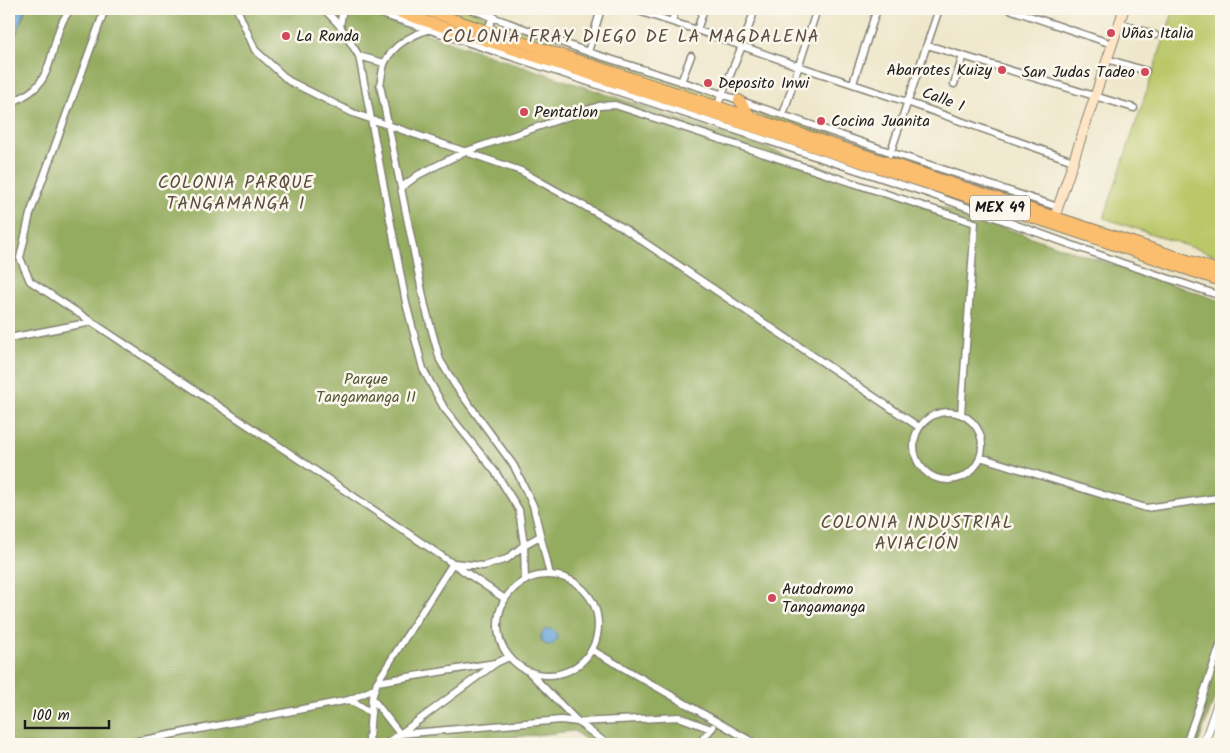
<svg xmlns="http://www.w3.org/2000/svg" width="1230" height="753" font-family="Kalam,sans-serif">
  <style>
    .green { fill: #bbc86a; stroke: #6c7243 }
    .forest { fill: #94ac5e; stroke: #58643d }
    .water { fill: #68a4d9; stroke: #42607a }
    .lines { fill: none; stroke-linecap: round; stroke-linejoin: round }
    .minor-casing { stroke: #858274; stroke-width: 9 }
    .tertiary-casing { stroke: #858274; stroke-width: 10 }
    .secondary-casing { stroke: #858274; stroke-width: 11 }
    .primary-casing { stroke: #858274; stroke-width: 12 }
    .minor { stroke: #fff; stroke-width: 6 }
    .tertiary { stroke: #fff; stroke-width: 8 }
    .secondary { stroke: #fde5c5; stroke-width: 9 }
    .primary { stroke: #fbbd6e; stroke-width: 10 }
    .poi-dot { fill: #d1495b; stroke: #fbf7ec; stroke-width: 2 }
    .labels { text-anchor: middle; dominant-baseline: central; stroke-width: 5; stroke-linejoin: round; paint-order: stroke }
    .shield { fill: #fbf7ec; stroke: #5f5e5a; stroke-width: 1 }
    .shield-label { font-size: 15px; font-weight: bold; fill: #1c1c1c }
    .poi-label { font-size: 16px; fill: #1c1c1c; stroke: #fbf7ec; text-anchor: start }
    .street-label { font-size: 16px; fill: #1c1c1c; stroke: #fbf7ec }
    .park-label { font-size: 16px; fill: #545837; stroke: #fbf7ec }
    .neighbourhood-label { font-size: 18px; letter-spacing: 1px; fill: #5a4d3f; stroke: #fbf7ec }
  </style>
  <rect width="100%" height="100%" fill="#fbf7ec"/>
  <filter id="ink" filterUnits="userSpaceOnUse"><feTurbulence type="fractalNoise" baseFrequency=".02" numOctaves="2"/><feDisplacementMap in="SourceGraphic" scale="10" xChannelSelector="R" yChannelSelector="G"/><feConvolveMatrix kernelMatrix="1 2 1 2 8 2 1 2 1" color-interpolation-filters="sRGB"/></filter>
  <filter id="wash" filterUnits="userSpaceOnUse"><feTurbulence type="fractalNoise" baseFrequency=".0096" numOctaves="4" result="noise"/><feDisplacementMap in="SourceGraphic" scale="20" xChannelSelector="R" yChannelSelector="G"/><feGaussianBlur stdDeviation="1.12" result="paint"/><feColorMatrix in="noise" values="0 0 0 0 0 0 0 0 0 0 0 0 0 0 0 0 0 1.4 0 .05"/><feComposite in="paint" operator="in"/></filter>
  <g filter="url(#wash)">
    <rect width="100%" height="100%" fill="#eee7cb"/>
    <path class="green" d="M 432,9 L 464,9 L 492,18 L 486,27 Z
      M 1174,9 L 1221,9 L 1221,257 L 1104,218 Z
      M 493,20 L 668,78 L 666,85 L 490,28 Z
      M 671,80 L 719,96 L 716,102 L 669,87 Z
      M 744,104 L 1055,207 L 1053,213 L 751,113 Z"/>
    <path class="forest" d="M 26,9 L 353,9 L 1221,301 L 1221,680 L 1198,744 L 592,744 L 574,731 L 446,744 L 9,744 L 9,53 Z"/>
    <path class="water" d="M 9,9 L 25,9 L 9,52 Z
      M541 637a8 8 0 1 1 16 0a8 8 0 1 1-16 0Z"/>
  </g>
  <g filter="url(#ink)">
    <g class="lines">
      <defs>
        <path id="minor" d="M 105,9 L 30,214 L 20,258 L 30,281 L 285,450 L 505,599
          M 237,9 L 255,50 L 289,81 L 353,113 L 521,171 L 620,226 L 919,427
          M 324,9 L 340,26 L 359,56 L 406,303 L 423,369 L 444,408 L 496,473 L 519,510 L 524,545 L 525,581
          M 366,9 L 930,194 L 1122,263 L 1221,296
          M 470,9 L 588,52 L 721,94 L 890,152 L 1058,207
          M 632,9 L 697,30 L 798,66 L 907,102 L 1073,161
          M 1009,9 L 1112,44
          M 672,21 L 676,9
          M 1119,23 L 1155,35
          M 340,26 L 343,9
          M 429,29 C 411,36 394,44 385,62 C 382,68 382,77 380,85 L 425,306 L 440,360 L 455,385 L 514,466 L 533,505 L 550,575
          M 697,30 L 704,9
          M 486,34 L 493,16
          M 927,45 L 1134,108
          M 588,52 L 601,9
          M 359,56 L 384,63
          M 1107,59 L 1146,71
          M 681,82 L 691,56
          M 853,83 L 877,9
          M 954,84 L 963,56
          M 9,104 C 18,99 31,94 38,85 C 56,64 53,24 72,9
          M 716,109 L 742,46 L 755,9
          M 783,115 L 817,9
          M 890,154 L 939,9
          M 402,187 L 418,175 L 464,152 L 599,106 L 615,105 L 975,223 L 961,414
          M 9,338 L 92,322
          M914 446a34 34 0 1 1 68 0a34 34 0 1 1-68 0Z
          M 980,457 L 1146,508 L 1217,498 L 1221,500
          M498 625a50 50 0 1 1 100 0a50 50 0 1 1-100 0Z
          M 592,650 L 756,744
          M 529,672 L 578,722 L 679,717 L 711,729
          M 377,682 L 495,663
          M 372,698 L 400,734 L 496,663 L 509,657
          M 349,700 L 359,705 L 371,713
          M 123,744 L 349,700 L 374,689
          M 372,744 L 369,738 L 372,698 L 377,682 L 453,563 L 483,566 L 507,559 L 524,545 L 540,536
          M 386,744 L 400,734 L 561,720 L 578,722 L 607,744
          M 698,744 L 713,727
          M 1186,744 L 1221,643"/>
        <path id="tertiary" d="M 1204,744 L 1221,694"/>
        <path id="secondary" d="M 1053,222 L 1124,9"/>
        <path id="primary" d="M 388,9 L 1052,224 L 1221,281
          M 422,9 L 887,162 L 1221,271
          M 739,100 L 751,117"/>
      </defs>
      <use href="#minor" class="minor-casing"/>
      <use href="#tertiary" class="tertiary-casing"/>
      <use href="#secondary" class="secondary-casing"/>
      <use href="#primary" class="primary-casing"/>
      <use href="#minor" class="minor"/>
      <use href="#tertiary" class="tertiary"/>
      <use href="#secondary" class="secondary"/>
      <use href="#primary" class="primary"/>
    </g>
  </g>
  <g class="poi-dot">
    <circle cx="1111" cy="33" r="5"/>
    <circle cx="286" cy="36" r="5"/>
    <circle cx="1002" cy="70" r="5"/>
    <circle cx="1145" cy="72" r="5"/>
    <circle cx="708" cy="83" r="5"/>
    <circle cx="524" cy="112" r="5"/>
    <circle cx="821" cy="121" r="5"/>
    <circle cx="772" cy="598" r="5"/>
  </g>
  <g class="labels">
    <rect class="shield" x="970" y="195.5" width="60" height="25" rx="4"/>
    <g class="shield-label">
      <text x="1000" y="208">MEX 49</text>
    </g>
    <g class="poi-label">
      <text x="1121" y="33">Uñas Italia</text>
      <text x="296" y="36">La Ronda</text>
      <text x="992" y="70" text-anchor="end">Abarrotes Kuizy</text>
      <text x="1135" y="72" text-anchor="end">San Judas Tadeo</text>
      <text x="718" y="83">Deposito Inwi</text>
      <text x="534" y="112">Pentatlon</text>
      <text x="831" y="121">Cocina Juanita</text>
      <text x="782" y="589">Autodromo<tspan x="782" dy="18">Tangamanga</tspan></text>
    </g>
    <g class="street-label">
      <text transform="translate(943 100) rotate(20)">Calle 1</text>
    </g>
    <g class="park-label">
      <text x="366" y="379">Parque<tspan x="366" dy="18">Tangamanga II</tspan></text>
    </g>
    <g class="neighbourhood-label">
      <text x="631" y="37">COLONIA FRAY DIEGO DE LA MAGDALENA</text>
      <text x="236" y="183">COLONIA PARQUE<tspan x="236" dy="21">TANGAMANGA I</tspan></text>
      <text x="917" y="523">COLONIA INDUSTRIAL<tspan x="917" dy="21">AVIACIÓN</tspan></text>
    </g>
  </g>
  <rect width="1230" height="753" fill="none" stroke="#fbf7ec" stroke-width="30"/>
  <path d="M25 720v8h84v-8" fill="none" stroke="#1c1c1c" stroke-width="2.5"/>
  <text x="32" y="720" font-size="15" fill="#1c1c1c" stroke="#fbf7ec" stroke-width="4" paint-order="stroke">100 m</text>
</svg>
